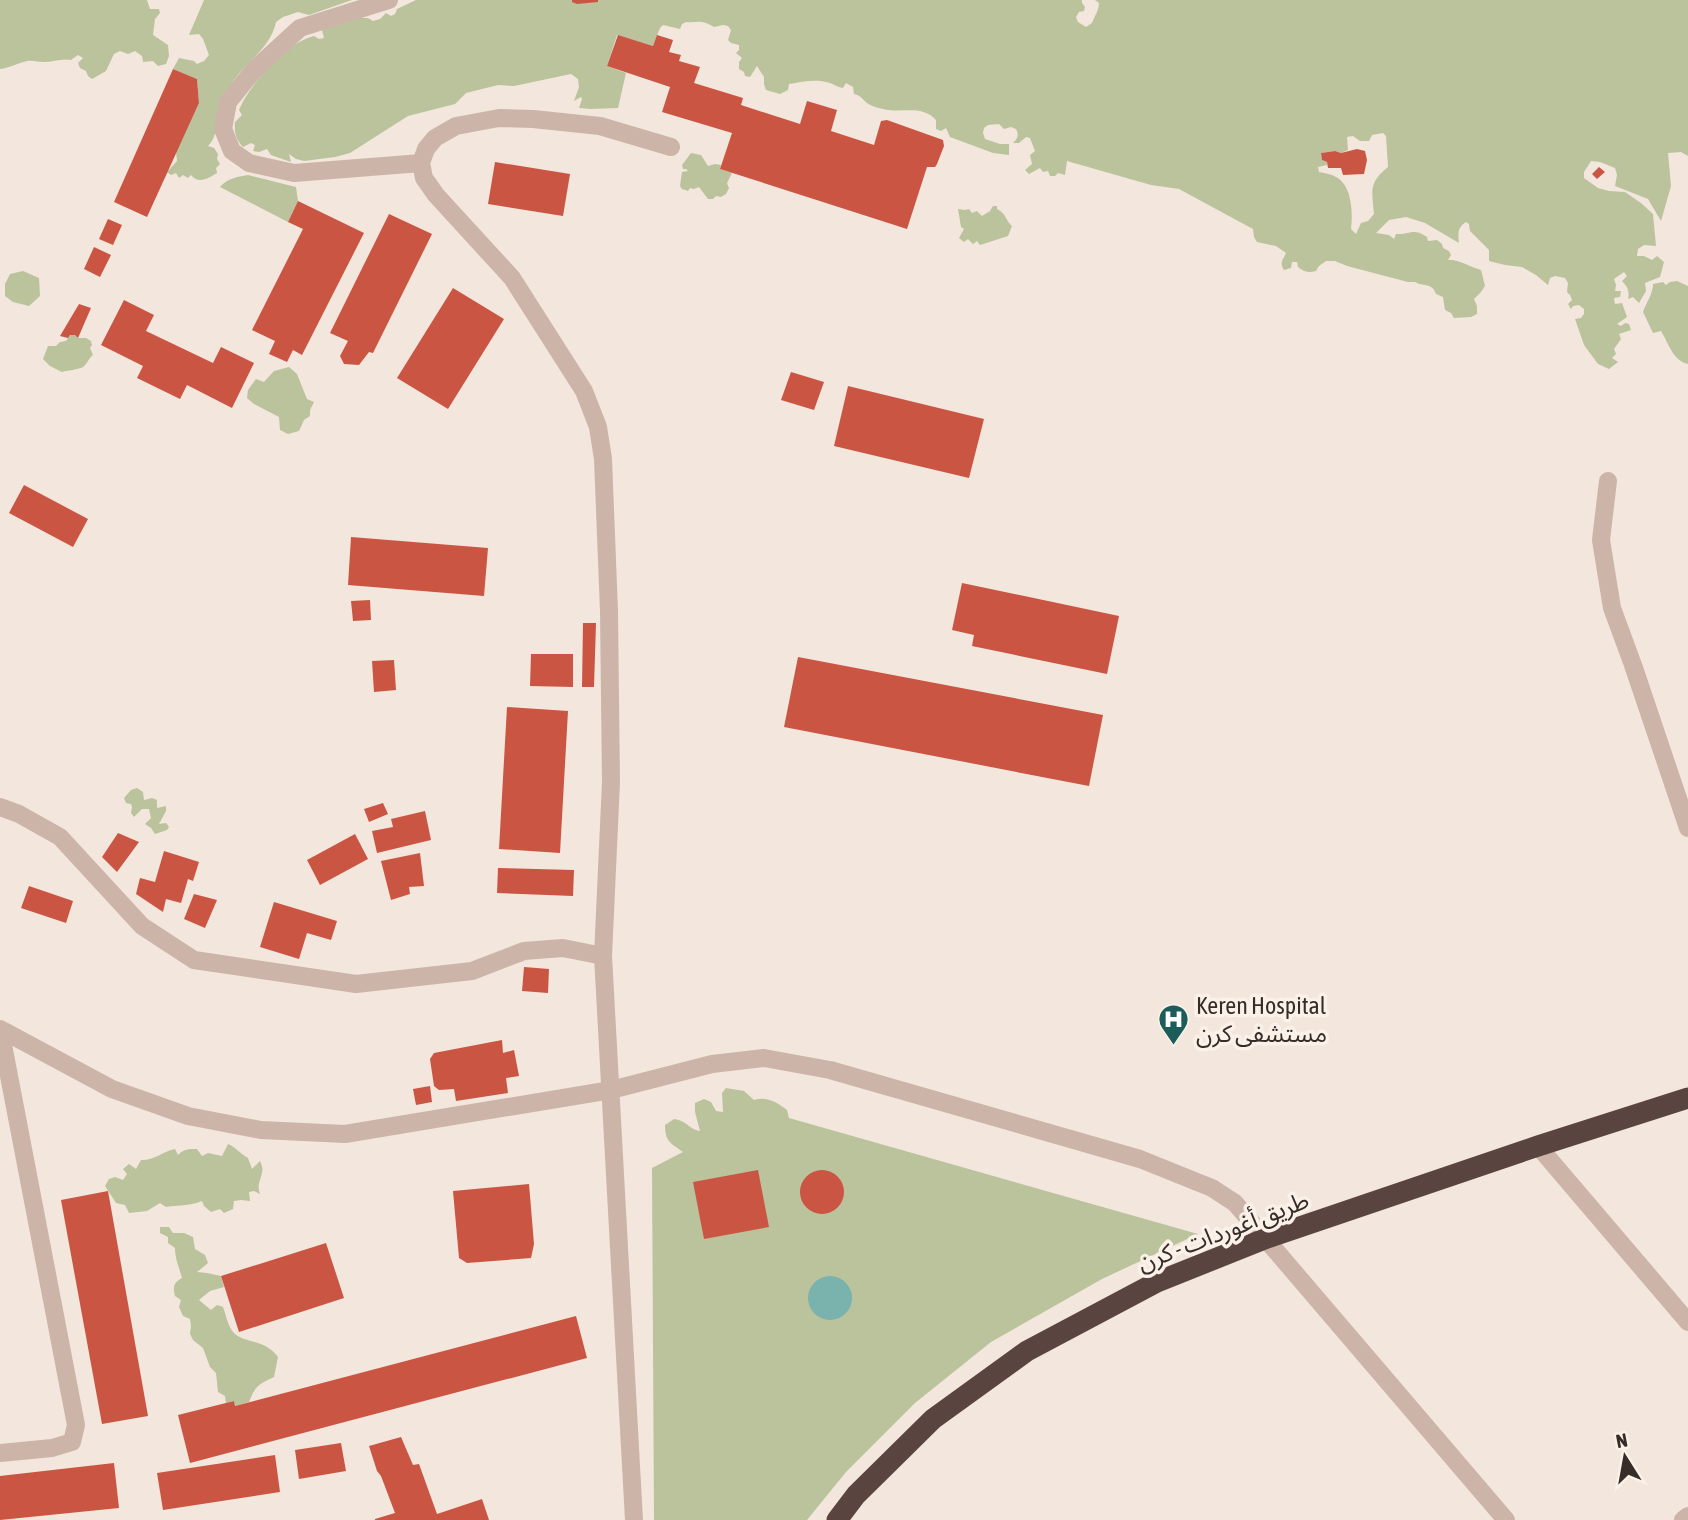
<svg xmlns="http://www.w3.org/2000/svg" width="1688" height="1520" font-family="'Asap Condensed','Noto Sans Arabic',sans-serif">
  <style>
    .green { fill: #bac39c; fill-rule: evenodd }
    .water { fill: #7ab2ae }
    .building { fill: #ca5543 }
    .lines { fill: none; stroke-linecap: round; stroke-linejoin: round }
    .minor { stroke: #ccb4a8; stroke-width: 18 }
    .highway { stroke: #5a443f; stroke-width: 21 }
    .labels { text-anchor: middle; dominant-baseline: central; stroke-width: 7; stroke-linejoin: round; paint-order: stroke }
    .poi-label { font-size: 24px; fill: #382c28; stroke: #faf1e9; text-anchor: start }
    .street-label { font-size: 24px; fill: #382c28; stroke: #faf1e9 }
  </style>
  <rect width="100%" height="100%" fill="#f3e6dd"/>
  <path class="green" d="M 0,0 L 147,0 L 150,9 L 159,9 L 160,13 L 155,19 L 153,35 L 168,45 L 169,56 L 166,64 L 158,66 L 153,61 L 143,62 L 142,56 L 135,51 L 128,54 L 120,51 L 114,54 L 106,71 L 92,79 L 88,76 L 86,71 L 80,68 L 78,63 L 83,58 L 78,55 L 71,60 C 62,58 53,62 44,62 C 37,62 34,60 27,61 C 17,63 10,68 0,69 Z
    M 204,0 L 352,0 L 309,15 L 298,12 L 283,17 L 276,22 C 271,47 248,60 234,80 C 230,86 226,93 223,99 C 215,113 220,135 208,146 L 214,148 L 218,154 L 217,159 L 220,164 L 216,168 L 217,173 C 208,179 198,184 191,175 L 188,178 L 183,175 L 179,178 L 176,173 L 171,175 L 167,172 L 177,161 L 176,152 L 199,103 L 197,79 L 173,69 L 179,58 L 194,61 L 197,64 L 204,61 L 209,55 L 203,39 L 199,34 L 189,35 Z
    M 416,0 L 1082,0 L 1082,3 L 1085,7 L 1084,11 L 1079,12 L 1076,17 L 1078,22 L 1086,27 L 1092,23 C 1095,15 1099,10 1099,3 L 1095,0 L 1688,0 L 1688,156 L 1681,152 L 1668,153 L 1671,186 L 1661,221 L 1648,199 L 1615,186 L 1617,175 L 1615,168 L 1600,162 L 1591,161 L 1584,172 L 1584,178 L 1598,188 L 1609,191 L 1625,192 L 1641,203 L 1653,214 L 1656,246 L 1644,245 L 1638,249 L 1637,256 L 1644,256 L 1652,260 L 1657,256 L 1664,262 L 1660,277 L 1645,283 L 1646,291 L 1639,303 L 1633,297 L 1628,299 C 1630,291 1627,286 1622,281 L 1627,276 L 1624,272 L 1614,279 L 1616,285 L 1615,291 L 1621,291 L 1620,297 L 1614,298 L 1615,304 L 1622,303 L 1627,317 L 1617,324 L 1621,326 L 1625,323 L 1629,324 L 1631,330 L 1619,334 L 1621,339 L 1614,349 L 1616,354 L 1612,358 L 1618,362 L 1609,369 L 1598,364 L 1584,345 L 1575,319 L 1581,318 L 1584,314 L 1584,309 L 1579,305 L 1573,306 L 1571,309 L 1568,304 L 1572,300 L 1570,295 L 1567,292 L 1568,283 L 1565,278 L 1555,276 L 1550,278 L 1548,285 L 1536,275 L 1522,267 L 1505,265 L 1489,261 L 1489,250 L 1470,231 L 1469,224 L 1466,222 C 1457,228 1458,234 1459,243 L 1425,223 L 1406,217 L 1389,220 L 1376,233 L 1389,235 L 1394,239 L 1396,234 C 1410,235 1413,227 1427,237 L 1428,241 L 1437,240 L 1442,244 L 1443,248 L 1449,251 L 1451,255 L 1448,260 C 1459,259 1470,267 1481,270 L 1485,286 L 1481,292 L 1474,299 L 1477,306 L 1477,314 L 1471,317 L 1454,318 L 1451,313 L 1445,310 L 1443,297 L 1436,294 C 1432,282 1423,287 1415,282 L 1408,282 L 1347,266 L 1335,261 L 1326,261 L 1319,266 L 1316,271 C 1309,273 1304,272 1298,267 L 1297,262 L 1292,262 L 1291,268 L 1284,270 C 1279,262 1283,260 1286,253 L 1276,246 L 1257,242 L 1254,237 L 1253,229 L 1179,189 L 1151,185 L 1067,161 L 1065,175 L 1058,173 L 1055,176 L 1050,176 L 1048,171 L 1043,172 L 1040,168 L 1029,174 L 1025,170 L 1032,164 L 1030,155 L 1035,151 L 1030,138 L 1026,137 L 1019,143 L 1013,143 C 1018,138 1019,135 1016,129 L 1011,127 L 1004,129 L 999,124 L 988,125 L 984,128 L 983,133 L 985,139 L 1000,144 L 1009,144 L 1009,155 L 993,153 L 950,137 L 946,128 L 941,131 L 936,129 L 936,120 C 921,104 902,114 883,109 C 878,108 871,106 867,103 C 862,99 862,96 854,94 L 853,87 L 846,83 L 843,88 C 836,87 833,83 826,82 C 815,79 801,82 789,84 L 788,90 L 780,94 L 766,90 L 764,84 L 764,77 L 757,66 L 750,77 L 745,76 L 744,72 L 739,69 L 739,62 L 742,58 L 736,53 L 739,50 L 739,45 L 731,43 L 728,40 L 731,30 L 728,26 L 723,25 L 714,27 C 699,19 701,23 686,22 L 682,24 L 680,29 L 663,25 L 660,28 L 653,46 L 617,35 L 607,66 L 626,73 L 618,108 L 590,109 L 579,108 L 582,99 L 581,97 L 574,101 L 579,87 L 578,79 L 571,74 L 514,86 L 498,85 L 466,93 L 455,104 L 408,116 L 350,153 L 335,157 L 304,161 L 296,159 L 289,154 L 291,162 L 271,155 L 267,149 L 259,152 L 253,151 L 255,145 L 251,143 L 243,147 C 236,139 234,133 235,122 L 242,115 L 239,110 C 249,85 287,42 314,36 L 319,39 L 324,38 L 322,30 L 359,18 L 368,18 L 373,21 L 380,19 L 386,13 L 391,16 L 395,14 L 397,9 ZM 1383,133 L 1386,136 L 1388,167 C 1368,183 1372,191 1374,214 L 1368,221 L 1361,223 L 1356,234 L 1351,229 C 1353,213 1352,185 1336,177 C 1331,174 1324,173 1319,172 L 1318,167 L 1327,165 L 1327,162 L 1322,160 L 1321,153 L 1335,151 L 1341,153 L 1348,150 L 1347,137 L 1353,136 L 1360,141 L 1369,141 L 1372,135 Z
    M 691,153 L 701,155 L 708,166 L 715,164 L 721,165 L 720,169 L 732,173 L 727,183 L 729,188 L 726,194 L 721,197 L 716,196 L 713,199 L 708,199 L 699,187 L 694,189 L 690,188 L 688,191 L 682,189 L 680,186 L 682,172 L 688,171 L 686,169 L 683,169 L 682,165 Z
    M 248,175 L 296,187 L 298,201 L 288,222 L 220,187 C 228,178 237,177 248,175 Z
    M 993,206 L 997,206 L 997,209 C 1007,214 1005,220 1012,226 L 1008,236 L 980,245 L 977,241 L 973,244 L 968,239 L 964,242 L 959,238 L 964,229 L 961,227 L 958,209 L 965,210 L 969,209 L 972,213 L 977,211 L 982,216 L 990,211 Z
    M 23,271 L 39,278 L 40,296 L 29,306 L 13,302 L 5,296 L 5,284 L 10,274 Z
    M 1677,281 L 1688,286 L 1688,364 C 1673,361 1668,342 1661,331 L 1653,333 L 1643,312 C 1646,303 1653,294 1653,284 L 1663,282 L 1666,285 L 1670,282 Z
    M 70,335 L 75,335 L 78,338 L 86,338 L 91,341 L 92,345 L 90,348 L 93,355 C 89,358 87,364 83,367 C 80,369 65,371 62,372 L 50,366 L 43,359 L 48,346 L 56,346 L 60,342 L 66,341 Z
    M 289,367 L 297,374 L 307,399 L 314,402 L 310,410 L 310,416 L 304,420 L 299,431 L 288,434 L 280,430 L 279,417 L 254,404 L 247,398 L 248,390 L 256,379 L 264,382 L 274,371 Z
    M 137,788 L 143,792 L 144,800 L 152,798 L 157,800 L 157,808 L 166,806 L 166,811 L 159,824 L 166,823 L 169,827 L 167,830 L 155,834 L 151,828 L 145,824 L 151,818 L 149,809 L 142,809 L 134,817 L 131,813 L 132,807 L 131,804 L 126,803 L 124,798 L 131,790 Z
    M 726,1088 L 744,1091 L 754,1100 C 766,1096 777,1102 787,1110 L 789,1118 L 1198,1234 L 1102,1279 L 991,1342 L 915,1403 L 846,1472 L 807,1520 L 654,1520 L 652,1168 L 683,1152 C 671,1143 665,1142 665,1125 L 674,1119 C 688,1121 688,1129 700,1131 L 695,1112 L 695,1103 L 704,1099 L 711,1102 L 716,1111 L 723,1112 L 722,1093 Z
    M 228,1144 C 236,1147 240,1154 248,1158 L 252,1169 L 260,1161 C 265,1171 261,1174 259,1184 C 258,1187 259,1190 260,1194 L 254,1191 L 249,1192 L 250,1201 L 241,1200 L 234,1201 L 233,1209 L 224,1213 L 220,1209 L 211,1212 L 204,1206 L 202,1201 C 191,1206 178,1205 166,1207 L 160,1203 L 147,1211 L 129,1213 L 125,1205 L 116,1203 L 105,1186 L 109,1179 L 115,1177 L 123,1180 L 127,1174 L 123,1169 L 129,1164 L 136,1169 L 141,1160 C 156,1160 161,1152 175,1149 L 178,1155 C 184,1149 188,1149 197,1149 L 202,1156 L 208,1153 L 222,1156 Z
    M 160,1227 L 169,1227 L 173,1233 L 184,1233 L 193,1237 L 195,1249 L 205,1255 L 208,1263 L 197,1272 L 207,1273 L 221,1276 L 224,1287 L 210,1291 L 199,1300 L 211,1310 L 217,1305 L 223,1307 C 226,1315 228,1327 234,1333 C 245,1344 264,1338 278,1357 L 274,1377 C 259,1384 255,1386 249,1402 L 235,1406 L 234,1401 L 226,1403 L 225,1396 L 218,1392 L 216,1373 L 210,1367 L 203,1348 L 193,1340 L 190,1334 L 191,1326 L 190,1319 L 183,1316 L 179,1307 L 181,1300 L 175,1296 C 173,1287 173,1283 182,1278 C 179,1267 175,1259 175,1248 L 168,1243 L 168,1237 L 160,1233 Z"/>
  <path class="water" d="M808 1298a22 22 0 1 1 44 0a22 22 0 1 1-44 0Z"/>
  <path class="building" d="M 572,0 L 598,0 L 598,2 L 577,4 L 572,2 Z
    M 618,35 L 653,46 L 657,35 L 673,40 L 669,52 L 681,55 L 679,61 L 700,67 L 694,83 L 743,98 L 741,105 L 800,124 L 807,101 L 837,110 L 831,131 L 874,145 L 881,121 L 887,120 L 943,140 L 944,146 L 937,164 L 935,167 L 927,167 L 907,229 L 720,169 L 732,133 L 662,112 L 670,87 L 607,66 Z
    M 173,69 L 197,79 L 199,103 L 147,217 L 114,202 Z
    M 1357,149 L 1365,151 L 1367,160 L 1364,174 L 1343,175 L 1341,168 L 1328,168 L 1327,162 L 1322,160 L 1321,153 L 1335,151 L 1341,153 Z
    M 495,162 L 570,174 L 563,216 L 488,204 Z
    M 1599,167 L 1605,172 L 1597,179 L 1592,174 Z
    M 298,201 L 364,233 L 302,355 L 293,350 L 287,362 L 269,354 L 275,341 L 252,330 L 303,229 L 288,222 Z
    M 389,214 L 432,234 L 373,353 L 369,352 L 359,365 L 344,364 L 340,356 L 348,341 L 330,333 Z
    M 108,219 L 122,225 L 113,245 L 99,239 Z
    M 94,247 L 111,255 L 100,277 L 84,269 Z
    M 453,288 L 504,319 L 448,409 L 397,378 Z
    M 124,300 L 154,315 L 146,331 L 213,363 L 221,347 L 254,363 L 232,408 L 187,385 L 180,399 L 137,378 L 143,366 L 101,345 Z
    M 79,304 L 91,308 L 78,338 L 75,335 L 70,335 L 68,338 L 60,336 Z
    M 791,372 L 824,382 L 814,410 L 781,400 Z
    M 848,386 L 984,419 L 969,478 L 834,446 Z
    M 24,485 L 88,519 L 73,547 L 9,513 Z
    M 351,537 L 488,548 L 484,596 L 348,585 Z
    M 962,583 L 1119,616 L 1107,674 L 972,646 L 974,635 L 952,630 Z
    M 370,600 L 371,620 L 353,621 L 351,601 Z
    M 583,623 L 596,623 L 594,687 L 582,687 Z
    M 531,654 L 573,654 L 573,687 L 530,686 Z
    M 798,657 L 1103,715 L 1089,786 L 784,727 Z
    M 394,660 L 396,690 L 374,692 L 372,661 Z
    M 507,707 L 568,711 L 560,853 L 499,849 Z
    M 383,803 L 388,814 L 369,822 L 364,809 Z
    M 425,811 L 431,840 L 377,853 L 372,831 L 393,827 L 391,819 Z
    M 118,833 L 139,842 L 117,872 L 102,857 Z
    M 355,834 L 368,859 L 320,885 L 307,860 Z
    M 164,851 L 199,862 L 193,881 L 188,879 L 181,903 L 166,899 L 163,912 L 136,894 L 140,878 L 155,882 Z
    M 420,853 L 424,886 L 409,887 L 410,894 L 391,900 L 381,861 Z
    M 498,868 L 574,870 L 573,896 L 497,893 Z
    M 29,886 L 73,901 L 66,923 L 21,908 Z
    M 194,894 L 217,900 L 205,928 L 184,919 Z
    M 274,902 L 337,921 L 331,940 L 307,933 L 299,959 L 260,947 Z
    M 524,967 L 549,969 L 548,993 L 522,991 Z
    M 502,1040 L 503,1053 L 514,1050 L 519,1076 L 506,1078 L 508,1093 L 456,1101 L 454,1089 L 439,1090 L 434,1086 L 430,1059 L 434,1053 Z
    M 430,1086 L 432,1102 L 416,1105 L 413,1089 Z
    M800 1192a22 22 0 1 1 44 0a22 22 0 1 1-44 0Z
    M 758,1170 L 769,1227 L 704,1239 L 693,1182 Z
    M 529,1184 L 534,1244 L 531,1258 L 467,1263 L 459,1258 L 453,1191 Z
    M 108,1191 L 148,1416 L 102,1424 L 61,1200 Z
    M 326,1243 L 344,1298 L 239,1332 L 221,1276 Z
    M 576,1316 L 587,1358 L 190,1463 L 178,1415 L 234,1401 L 235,1406 Z
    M 401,1437 L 413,1465 L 419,1464 L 437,1514 L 482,1499 L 489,1520 L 375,1520 L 375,1519 L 395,1513 L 381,1476 L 377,1471 L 369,1446 Z
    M 341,1443 L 346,1471 L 299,1479 L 295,1450 Z
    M 275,1455 L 280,1492 L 163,1510 L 157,1473 Z
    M 114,1463 L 119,1508 L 0,1520 L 0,1476 Z"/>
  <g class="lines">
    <path class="minor" d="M 389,0 L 300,28 L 254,70 L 228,102 L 223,129 L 232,151 L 249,163 L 294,173 L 421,163
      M 1608,481 L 1601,540 L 1612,608 L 1633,665 L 1688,828
      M 0,807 L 19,814 L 60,837 L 142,926 L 194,960 L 356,984 L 472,971 L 524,951 L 563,948 L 603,956
      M 0,1029 L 112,1089 L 188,1116 L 261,1130 L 345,1134 L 611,1090 L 712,1064 L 764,1058 L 830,1070 L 1140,1159 L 1212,1188 L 1235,1203 L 1506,1520
      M 1538,1146 L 1688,1322
      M 0,1453 L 52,1448 L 72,1442 L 76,1425 L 0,1029
      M 634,1520 L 603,956 L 611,782 L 609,611 L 603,459 L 598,427 L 584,391 L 512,278 L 436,195 L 424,178 L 421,163 L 426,149 L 435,138 L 456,126 L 499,118 L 533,119 L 600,126 L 671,147
      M 1683,1520 L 1688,1516"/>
    <path class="highway" d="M 837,1520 L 856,1495 L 933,1419 L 1027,1351 L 1157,1282 L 1267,1238 L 1538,1146 L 1688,1098"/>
  </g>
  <defs>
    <symbol id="hospital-pin" viewBox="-11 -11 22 30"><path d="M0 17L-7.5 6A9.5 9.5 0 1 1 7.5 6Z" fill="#1c5c59" stroke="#faf1e9"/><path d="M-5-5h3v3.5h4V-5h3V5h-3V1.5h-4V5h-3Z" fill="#fff"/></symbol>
  </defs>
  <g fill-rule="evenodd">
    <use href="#hospital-pin" x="1156" y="1002" width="35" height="47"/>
  </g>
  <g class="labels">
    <g class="poi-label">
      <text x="1196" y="1005">Keren Hospital<tspan x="1196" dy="28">مستشفى كرن</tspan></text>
    </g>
    <g class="street-label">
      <text transform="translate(1223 1231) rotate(-21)">طريق أغوردات - كرن</text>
    </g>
  </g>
  <g transform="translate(1625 1457) rotate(349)" stroke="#faf1e9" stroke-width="5" paint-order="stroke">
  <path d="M0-5L12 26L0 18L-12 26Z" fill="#382c28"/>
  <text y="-10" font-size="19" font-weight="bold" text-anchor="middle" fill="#382c28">N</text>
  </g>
</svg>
